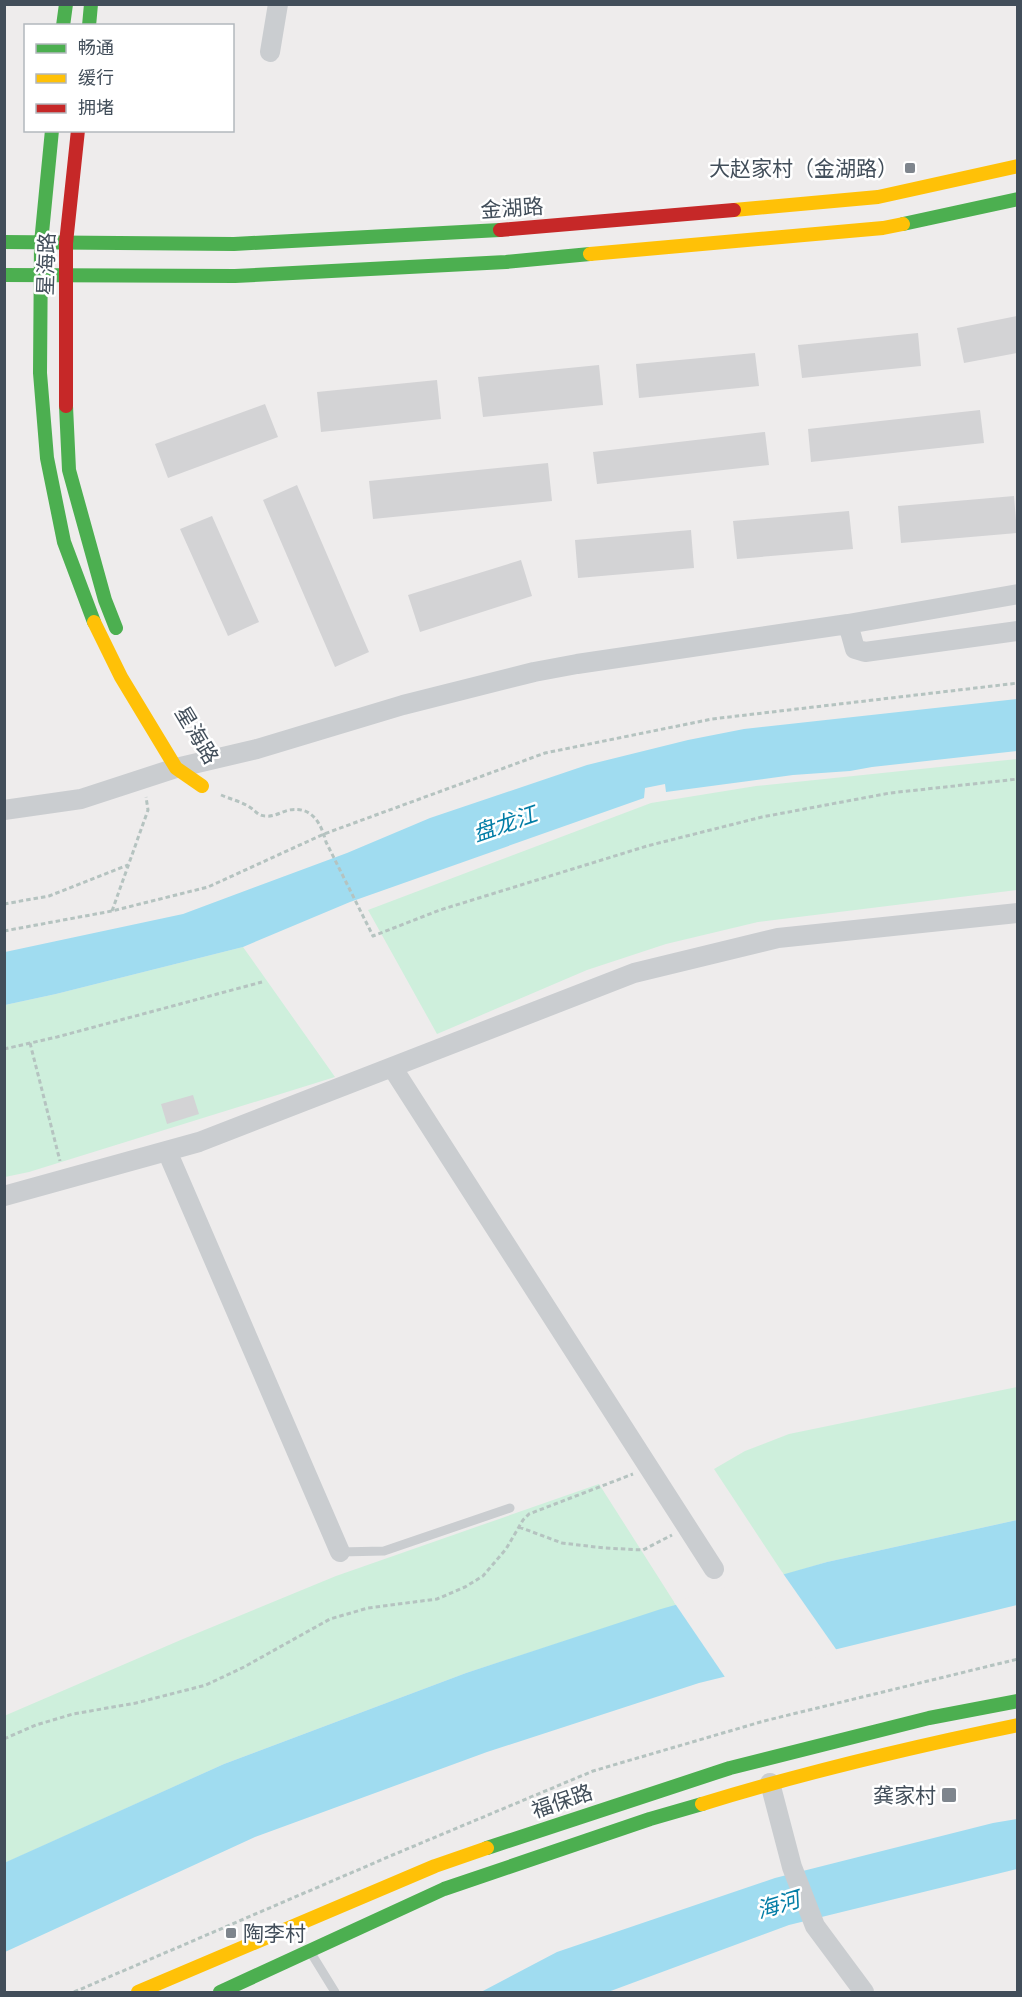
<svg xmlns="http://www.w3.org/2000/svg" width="1022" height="1997" font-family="Cabin,'Noto Sans SC',sans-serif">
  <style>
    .green { fill: #ceefdc }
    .water { fill: #a0dcf0 }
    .pier { fill: #eeecec }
    .building { fill: #d3d3d5 }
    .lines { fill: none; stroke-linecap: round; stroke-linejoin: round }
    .path { stroke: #b5c3c0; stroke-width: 3; stroke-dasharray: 4.5 3; stroke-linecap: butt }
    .lane { stroke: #cacdd0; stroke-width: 9 }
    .street { stroke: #cacdd0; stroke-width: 20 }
    .fast { stroke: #4caf50; stroke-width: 14 }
    .slow { stroke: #ffc107; stroke-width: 14 }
    .jam { stroke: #c62828; stroke-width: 14 }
    .poi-dot { fill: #7e858d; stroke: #fff; stroke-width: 2 }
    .labels { text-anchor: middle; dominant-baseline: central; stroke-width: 5; stroke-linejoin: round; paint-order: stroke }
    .poi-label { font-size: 21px; fill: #424e5a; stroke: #fff; text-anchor: end }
    .street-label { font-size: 21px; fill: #424e5a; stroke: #fff }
    .water-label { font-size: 22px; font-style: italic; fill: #037da6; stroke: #fff }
  </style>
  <rect width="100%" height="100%" fill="#eeecec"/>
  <path class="green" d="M 1017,759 L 1017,890 L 758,922 L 666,944 L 587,970 L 437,1034 L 368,910 L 651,803 L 756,786 Z
    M 243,947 L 335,1077 L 29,1172 L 5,1177 L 5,1005 L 56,994 Z
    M 1017,1387 L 1017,1520 L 827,1562 L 784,1575 L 714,1469 L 745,1451 L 789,1434 Z
    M 599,1484 L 676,1605 L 466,1673 L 224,1764 L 5,1863 L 4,1716 L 183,1639 L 336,1576 Z"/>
  <path class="water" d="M 1017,699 L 1017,751 L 872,767 L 850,771 L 793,775 L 666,792 L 665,784 L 645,788 L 644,798 L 350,902 L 243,947 L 56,994 L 5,1005 L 5,952 L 183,914 L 347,853 L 430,818 L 587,765 L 688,740 L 744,729 Z
    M 1017,1520 L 1017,1605 L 699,1683 L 487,1752 L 255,1837 L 5,1952 L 4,1863 L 224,1764 L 466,1673 L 661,1609 L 827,1562 Z
    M 1017,1819 L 1017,1869 L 789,1925 L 608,1992 L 481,1992 L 557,1952 L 775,1878 L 993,1823 Z"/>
  <path class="pier" d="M 782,1572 L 838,1652 L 727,1680 L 674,1602 Z"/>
  <path class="building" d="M 1017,316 L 1017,353 L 964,363 L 957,328 Z
    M 918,333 L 921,366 L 802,378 L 798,345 Z
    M 755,353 L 759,386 L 639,398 L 636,364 Z
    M 599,365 L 603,405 L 483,417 L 478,377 Z
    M 437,380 L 441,419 L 321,432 L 317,392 Z
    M 265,404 L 278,437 L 168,478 L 155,444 Z
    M 980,410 L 984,443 L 811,462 L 808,429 Z
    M 765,432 L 769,465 L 597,484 L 593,452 Z
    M 548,463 L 552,501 L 373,519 L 369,481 Z
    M 297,485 L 369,652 L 335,667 L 263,500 Z
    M 1014,496 L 1017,533 L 901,543 L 898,506 Z
    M 849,511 L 853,549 L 737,559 L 733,521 Z
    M 212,516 L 259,622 L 228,636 L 180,529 Z
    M 691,530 L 694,568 L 578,578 L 575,540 Z
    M 521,560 L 532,596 L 420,632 L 408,595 Z
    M 193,1095 L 199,1114 L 167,1124 L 161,1104 Z"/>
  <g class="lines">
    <path class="path" d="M 221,795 C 230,799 243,802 251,808 C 257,812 258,816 266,816 C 274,817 281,812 289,810 C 312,806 321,823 326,842 L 373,936 L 440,910 L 647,846 L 762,817 L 890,793 L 1018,779
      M 4,904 L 49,896 L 128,865
      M 112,911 L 148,810 L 146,797
      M 4,931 L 112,911 L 208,887 L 324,834 L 545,753 L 712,719 L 1018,683
      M 30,1043 L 60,1161
      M 4,1049 L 57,1037 L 262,982
      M 519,1527 L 562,1543 L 604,1548 L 643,1550 L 672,1535
      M 4,1739 L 36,1725 L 73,1714 L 136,1703 L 206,1685 L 244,1667 L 330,1619 L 368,1608 L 437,1599 L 465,1587 L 483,1576 L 506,1549 L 523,1520 L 529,1514 L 633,1474
      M 74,1992 L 395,1854 L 593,1771 L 764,1721 L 1018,1659"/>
    <path class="lane" d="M 340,1552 L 384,1551 L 510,1508
      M 311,1953 L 335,1992"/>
    <path class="street" d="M 270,52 L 278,4
      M 848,624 L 855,649 L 865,652 L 1018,631
      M 4,810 L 81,799 L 176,768 L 257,749 L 403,705 L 534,672 L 577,664 L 848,624 L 1018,594
      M 392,1067 L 714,1569
      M 167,1151 L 340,1552
      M 4,1196 L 199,1142 L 634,973 L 778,938 L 1018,913
      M 770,1783 L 792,1867 L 815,1926 L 864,1992"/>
    <path class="fast" d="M 63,26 L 66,4
      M 89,26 L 91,4
      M 52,130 L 41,243 L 40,373 L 47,458 L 64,542 L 94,622
      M 903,224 L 1018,199
      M 4,242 L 234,244 L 500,230
      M 4,275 L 235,276 L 506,262 L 590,254
      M 66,406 L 69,470 L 105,600 L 116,628
      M 487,1848 L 730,1768 L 929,1718 L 1018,1701
      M 220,1992 L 444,1889 L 650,1819 L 702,1804"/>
    <path class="slow" d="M 734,210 L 878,197 L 1018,166
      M 590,254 L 883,228 L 903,224
      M 94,622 L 121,677 L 176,768 L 202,786
      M 702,1804 C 806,1772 911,1747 1018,1725
      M 138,1992 L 435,1866 L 487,1848"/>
    <path class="jam" d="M 500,230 L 734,210
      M 66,406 L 66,243 L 78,130"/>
  </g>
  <g class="poi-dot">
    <rect x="904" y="162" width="12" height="12" rx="3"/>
    <rect x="941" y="1787" width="16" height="16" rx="3"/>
    <rect x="225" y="1927" width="12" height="12" rx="3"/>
  </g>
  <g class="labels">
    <g class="poi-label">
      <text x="898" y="168">大赵家村（金湖路）</text>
      <text x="936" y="1795">龚家村</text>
      <text x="243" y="1933" text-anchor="start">陶李村</text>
    </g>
    <g class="street-label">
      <text transform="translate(512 208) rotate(-4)">金湖路</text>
      <text transform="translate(46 264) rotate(-88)">星海路</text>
      <text transform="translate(197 735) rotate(59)">星海路</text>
      <text transform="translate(562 1801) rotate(-19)">福保路</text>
    </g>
    <g class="water-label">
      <text transform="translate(505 824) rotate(-19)">盘龙江</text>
      <text transform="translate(778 1905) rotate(-17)">海河</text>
    </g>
  </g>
  <rect width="1022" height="1997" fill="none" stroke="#424e5a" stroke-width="12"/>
  <rect x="24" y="24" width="210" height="108" fill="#ffffff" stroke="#b3b8bd" stroke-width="1.5"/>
  <rect x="36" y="44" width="30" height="9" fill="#4caf50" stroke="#b3b8bd" stroke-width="1.5"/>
  <text x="78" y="54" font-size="18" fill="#424e5a">畅通</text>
  <rect x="36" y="74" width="30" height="9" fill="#ffc107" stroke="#b3b8bd" stroke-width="1.5"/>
  <text x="78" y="84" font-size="18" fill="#424e5a">缓行</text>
  <rect x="36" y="104" width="30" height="9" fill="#c62828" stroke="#b3b8bd" stroke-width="1.5"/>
  <text x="78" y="114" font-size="18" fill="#424e5a">拥堵</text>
</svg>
